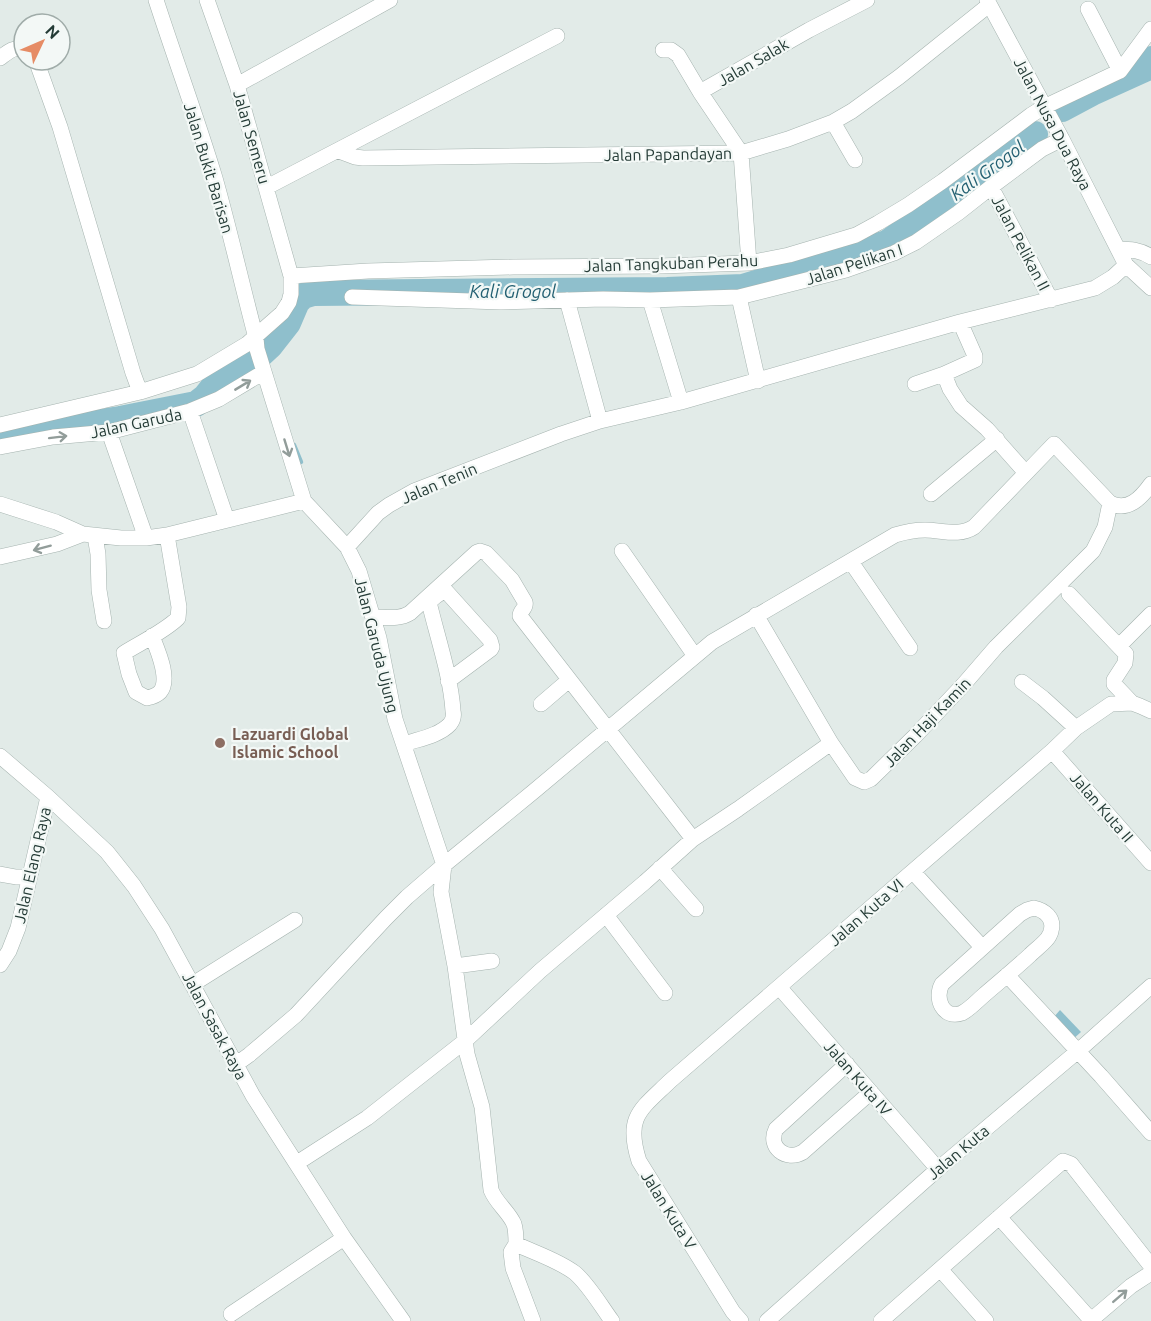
<svg xmlns="http://www.w3.org/2000/svg" width="1151" height="1321" font-family="Ubuntu,sans-serif">
  <style>
    .water { fill: #8fbfcc }
    .lines { fill: none; stroke-linecap: round; stroke-linejoin: round }
    .stream { stroke: #8fbfcc; stroke-width: 4.5 }
    .river { stroke: #8fbfcc; stroke-width: 26 }
    .minor-casing { stroke: #a5b3af; stroke-width: 16 }
    .minor { stroke: #fff; stroke-width: 15 }
    .oneway { stroke: #929d9a }
    .education-dot { fill: #8d6e63; stroke: #f3f8f6; stroke-width: 2 }
    .labels { text-anchor: middle; dominant-baseline: central; stroke-width: 4.5; stroke-linejoin: round; paint-order: stroke }
    .street-label { font-size: 16px; fill: #243b36; stroke: #f3f8f6 }
    .education-label { font-size: 16px; font-weight: bold; fill: #785e54; stroke: #f3f8f6; text-anchor: start }
    .water-label { font-size: 18px; font-style: italic; fill: #236072; stroke: #f3f8f6 }
  </style>
  <rect width="100%" height="100%" fill="#e2ebe8"/>
  <path class="water" d="M 1060,1010 L 1081,1032 L 1072,1040 L 1053,1018 Z"/>
  <g class="lines">
    <path class="stream" d="M 294,445 L 301,462"/>
    <path class="river" d="M 1062,109 L 1092,93 L 1145,69 L 1151,59
      M 0,437 L 120,419 L 196,404 L 205,397 L 213,387 L 257,358 L 270,346 L 288,323 L 297,302 L 303,296 L 313,293 L 667,290 L 743,287 L 887,243 L 1035,134"/>
    <defs>
      <path id="minor" d="M 156,0 C 175,59 197,118 215,178 C 230,231 242,285 256,338 L 257,349 L 304,501 L 347,547 L 359,571 L 379,638 L 395,719 L 444,865 L 441,892 L 455,966 L 467,1054 L 482,1107 L 491,1190 C 496,1203 509,1212 514,1224 C 516,1230 516,1238 516,1244 L 511,1252 L 513,1268 L 533,1321
        M 987,0 L 1062,139 L 1126,265 L 1151,288
        M 1088,9 L 1120,71
        M 663,50 L 671,50 L 678,55 L 700,92 L 741,153 L 749,263
        M 0,58 C 8,52 13,47 24,48
        M 36,60 L 60,127 L 133,373 L 140,392
        M 237,85 L 390,0
        M 700,92 L 809,30 L 867,0
        M 833,122 L 855,160
        M 339,151 L 355,157 L 363,158 L 741,153 L 788,139 L 833,122 L 852,111 L 899,77 L 989,5
        M 267,187 L 557,36
        M 991,187 L 1051,300
        M 1118,249 C 1130,249 1141,250 1151,257
        M 291,276 L 368,271 L 513,267 L 661,266 L 749,263 L 789,255 L 856,235 L 878,223 L 908,205 L 943,181 L 1031,115 L 1044,107 L 1120,71 L 1151,29
        M 352,297 L 501,302 L 603,299 L 650,300 L 739,297 L 846,270 L 894,253 L 916,242 L 958,213 L 991,187 L 1042,149 L 1062,139
        M 739,297 L 758,381
        M 567,300 L 600,421
        M 650,300 L 681,402
        M 944,374 L 950,389 L 961,406 L 987,429 L 1026,473
        M 915,384 L 944,374 L 975,360 L 975,356 L 960,322
        M 190,411 L 227,520
        M 0,425 L 140,392 L 197,374 L 247,344 L 282,313 L 289,302 L 291,294 L 291,276 L 237,85 L 207,0
        M 109,432 L 146,538
        M 0,447 L 53,437 L 109,432 L 190,411 L 219,399 L 264,372
        M 931,494 L 997,439
        M 0,504 L 56,522 L 83,534
        M 95,536 L 98,554 L 99,590 L 104,621
        M 347,547 L 378,513 L 389,505 L 414,491 L 561,434 L 600,421 L 681,402 L 960,322 L 1095,288 L 1113,277 L 1126,265
        M 622,551 L 695,656
        M 0,557 L 57,544 L 83,534 L 121,538 L 146,538 L 167,535 L 304,501
        M 851,562 L 910,648
        M 1069,594 L 1126,654 L 1125,663 L 1114,680 L 1114,684 L 1132,703
        M 756,615 L 831,743 L 855,778 L 864,782 L 871,779 L 915,736 L 964,684 L 996,647 L 1093,551 L 1105,527 L 1110,503
        M 373,617 C 386,617 399,620 410,613 L 477,552 L 480,551 L 486,553 L 512,580 L 525,602 C 527,608 520,610 520,616 L 693,839
        M 152,636 C 157,649 171,679 160,692 C 157,695 152,697 147,698 L 136,692 L 129,674 L 124,653 C 140,643 165,631 178,618 L 179,607 L 167,535
        M 1119,646 L 1151,614
        M 1022,682 L 1043,698 L 1076,728
        M 541,704 L 569,680
        M 404,744 C 418,739 439,736 450,724 C 453,720 454,715 453,711 C 451,677 437,636 429,602 L 436,596 L 445,590 L 490,640 L 492,647 L 491,649 L 448,681
        M 1052,751 L 1151,863
        M 0,756 L 48,797 L 107,852 L 134,886 L 162,929 L 253,1096 L 344,1238 L 403,1321
        M 660,868 L 696,909
        M 913,872 L 982,947
        M 0,874 L 16,877 L 29,877
        M 1034,908 C 1044,910 1055,918 1051,931 C 1051,933 1048,938 1047,939 C 1042,945 1035,950 1030,955 C 1015,969 999,982 984,995 C 977,1001 970,1009 962,1013 C 943,1020 934,998 942,984 L 1020,914 L 1027,910 Z
        M 606,915 L 665,993
        M 0,965 L 9,951 L 18,928 L 48,797
        M 455,966 L 492,961
        M 1007,975 L 1101,1076 L 1151,1133
        M 193,984 L 295,920
        M 779,987 L 938,1169
        M 847,1064 L 776,1129 C 767,1147 786,1162 803,1152 L 871,1092
        M 235,1065 L 249,1055 L 296,1015 L 386,918 L 407,897 L 444,865 L 533,792 L 712,642 L 895,535 C 905,532 915,530 925,530 C 942,530 959,537 974,527 L 1054,444 L 1110,503 C 1128,512 1141,498 1151,484
        M 297,1163 L 367,1118 L 465,1041 L 540,971 L 645,882 L 693,839 L 738,809 L 831,743
        M 999,1217 L 1091,1320
        M 516,1244 C 535,1253 558,1260 575,1273 C 589,1285 601,1306 612,1321
        M 940,1269 L 986,1321
        M 231,1314 L 344,1238
        M 741,1321 L 733,1312 L 639,1161 C 625,1117 640,1110 670,1081 L 1052,751 L 1076,728 L 1111,704 L 1132,703 L 1140,706 L 1151,711
        M 767,1321 L 938,1169 L 1078,1051 L 1151,986
        M 881,1321 L 1063,1161 L 1071,1164 L 1151,1266
        M 1090,1321 L 1131,1286 L 1151,1273"/>
    </defs>
    <use href="#minor" class="minor-casing"/>
    <use href="#minor" class="minor"/>
  </g>
  <defs><path id="oneway-shaft" d="M-6 0H5M1.5-3L5.5 0L1.5 3" fill="none" stroke-width="1.6" stroke-linecap="round" stroke-linejoin="round" transform="scale(1.5)"/></defs>
  <g class="oneway">
    <use href="#oneway-shaft" transform="translate(243 385) rotate(-31)"/>
    <use href="#oneway-shaft" transform="translate(58 437) rotate(-7)"/>
    <use href="#oneway-shaft" transform="translate(287 448) rotate(73)"/>
    <use href="#oneway-shaft" transform="translate(42 548) rotate(165)"/>
    <use href="#oneway-shaft" transform="translate(1120 1296) rotate(-41)"/>
  </g>
  <circle class="education-dot" cx="220" cy="743" r="6"/>
  <g class="labels">
    <g class="street-label">
      <text transform="translate(753 62) rotate(-30)">Jalan Salak</text>
      <text transform="translate(1053 124) rotate(62)">Jalan Nusa Dua Raya</text>
      <text transform="translate(252 137) rotate(74)">Jalan Semeru</text>
      <text transform="translate(668 154) rotate(-1)">Jalan Papandayan</text>
      <text transform="translate(209 168) rotate(73)">Jalan Bukit Barisan</text>
      <text transform="translate(1021 243) rotate(62)">Jalan Pelikan II</text>
      <text transform="translate(671 263) rotate(-2)">Jalan Tangkuban Perahu</text>
      <text transform="translate(854 264) rotate(-18)">Jalan Pelikan I</text>
      <text transform="translate(136 423) rotate(-12)">Jalan Garuda</text>
      <text transform="translate(439 483) rotate(-23)">Jalan Tenin</text>
      <text transform="translate(377 645) rotate(76)">Jalan Garuda Ujung</text>
      <text transform="translate(927 722) rotate(-46)">Jalan Haji Kamin</text>
      <text transform="translate(1102 807) rotate(49)">Jalan Kuta II</text>
      <text transform="translate(32 865) rotate(-77)">Jalan Elang Raya</text>
      <text transform="translate(866 912) rotate(-41)">Jalan Kuta VI</text>
      <text transform="translate(215 1026) rotate(62)">Jalan Sasak Raya</text>
      <text transform="translate(858 1078) rotate(49)">Jalan Kuta IV</text>
      <text transform="translate(958 1152) rotate(-40)">Jalan Kuta</text>
      <text transform="translate(669 1210) rotate(58)">Jalan Kuta V</text>
    </g>
    <g class="education-label">
      <text x="232" y="734">Lazuardi Global<tspan x="232" dy="18">Islamic School</tspan></text>
    </g>
    <g class="water-label">
      <text transform="translate(987 170) rotate(-36)">Kali Grogol</text>
      <text x="513" y="291">Kali Grogol</text>
    </g>
  </g>
  <g transform="translate(42 42) rotate(46)"><circle r="28" fill="#f3f8f6" stroke="#a0aca9" stroke-width="1.5"/>
  <path d="M0-4.5L10 22L0 15L-10 22Z" fill="#e68c65"/>
  <text y="-9" font-size="16" font-weight="bold" text-anchor="middle" fill="#243b36">N</text>
  </g>
</svg>
